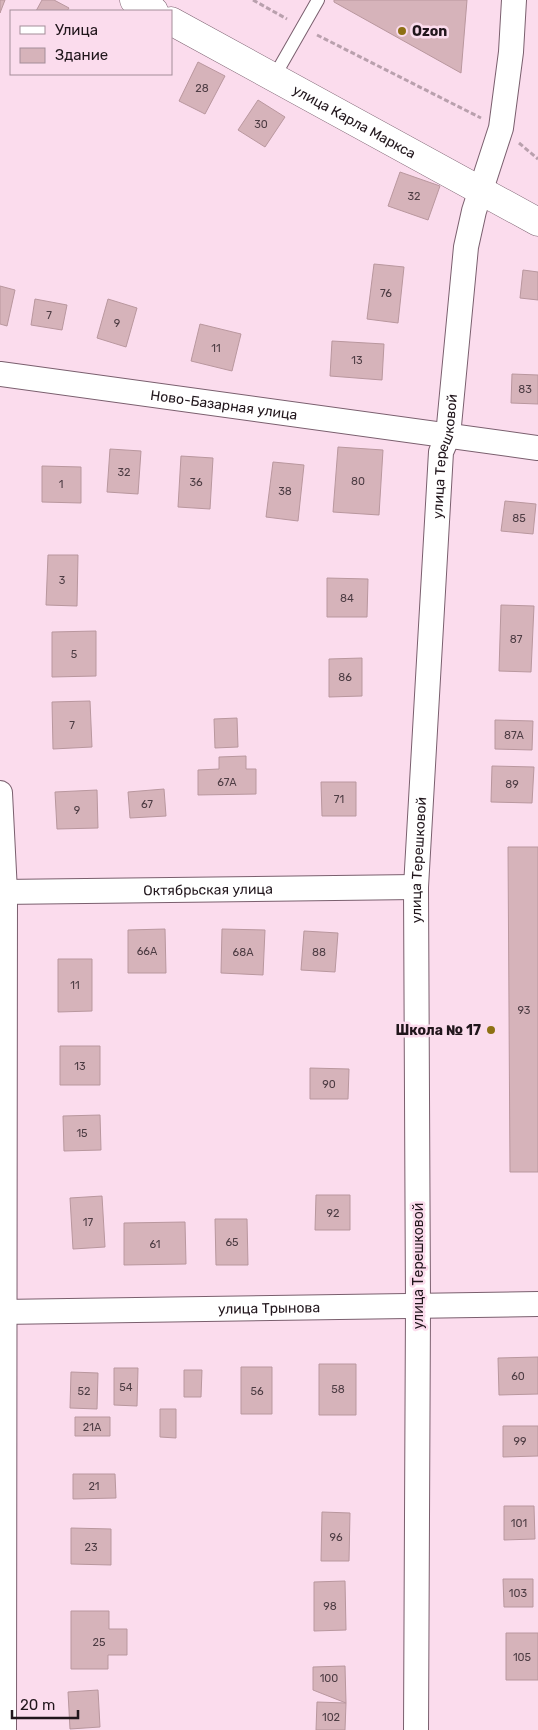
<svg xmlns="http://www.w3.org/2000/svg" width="538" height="1730" font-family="Rubik,sans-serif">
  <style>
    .building { fill: #d6b3ba; stroke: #b9979e }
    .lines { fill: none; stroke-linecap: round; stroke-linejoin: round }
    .service-casing { stroke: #7a5f6e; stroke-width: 14 }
    .minor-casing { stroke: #7a5f6e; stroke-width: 26 }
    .tertiary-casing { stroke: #7a5f6e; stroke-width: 29 }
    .path { stroke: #b9a0ad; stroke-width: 3; stroke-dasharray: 5 2.5; stroke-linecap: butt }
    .service { stroke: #fff; stroke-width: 12 }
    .minor { stroke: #fff; stroke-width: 24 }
    .tertiary { stroke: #fff; stroke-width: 28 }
    .poi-dot { fill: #8d7013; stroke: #fbdced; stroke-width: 2 }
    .labels { text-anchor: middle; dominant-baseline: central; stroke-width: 5; stroke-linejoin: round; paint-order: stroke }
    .number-label { font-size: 11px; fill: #4e3d44 }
    .poi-label { font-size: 14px; font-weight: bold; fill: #21161c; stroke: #fbdced; text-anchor: start }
    .street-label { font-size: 14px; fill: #21161c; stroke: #fbdced }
  </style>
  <rect width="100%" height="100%" fill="#fbdced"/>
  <path class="building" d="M 0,0 L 5,0 L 0,13 Z
    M 42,0 L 54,0 L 69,8 L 67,11 L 36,11 Z
    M 334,0 L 467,0 L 461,73 L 334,2 Z
    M 198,62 L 225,76 L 205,114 L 179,101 Z
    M 258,100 L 285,117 L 265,147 L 238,130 Z
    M 400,172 L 440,186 L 428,220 L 388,206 Z
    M 374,264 L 404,267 L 398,323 L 367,319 Z
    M 523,270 L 538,272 L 538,300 L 520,298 Z
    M 0,286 L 15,290 L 7,326 L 0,324 Z
    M 35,299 L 67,305 L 62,330 L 31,325 Z
    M 108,299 L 137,308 L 126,347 L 97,338 Z
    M 200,324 L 241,334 L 232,371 L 191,361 Z
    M 332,341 L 384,344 L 382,380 L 330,376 Z
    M 512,374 L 538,375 L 538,404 L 511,403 Z
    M 338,447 L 383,450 L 379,515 L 333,512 Z
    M 110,449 L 141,451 L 138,494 L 107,492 Z
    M 181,456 L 213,458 L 210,509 L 178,507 Z
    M 273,462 L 304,465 L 298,521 L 266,517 Z
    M 42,466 L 81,467 L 81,503 L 42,502 Z
    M 505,501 L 536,504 L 533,534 L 501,531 Z
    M 48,555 L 78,555 L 77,606 L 46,605 Z
    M 327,578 L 368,579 L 367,617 L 327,617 Z
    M 501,605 L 534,606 L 531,672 L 499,671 Z
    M 96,631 L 96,676 L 52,677 L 52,632 Z
    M 362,658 L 362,696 L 329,697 L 329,659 Z
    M 90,701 L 92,747 L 53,749 L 52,702 Z
    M 237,718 L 238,747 L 215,748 L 214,719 Z
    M 495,720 L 533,721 L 532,750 L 495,749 Z
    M 246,756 L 246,769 L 256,769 L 256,794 L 198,795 L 198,770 L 219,769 L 219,757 Z
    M 492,766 L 534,767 L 532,803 L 491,802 Z
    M 321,782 L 356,782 L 356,816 L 322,816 Z
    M 164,789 L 166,816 L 130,818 L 128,792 Z
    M 97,790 L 98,828 L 57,829 L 55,792 Z
    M 508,847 L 538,847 L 538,1172 L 510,1172 Z
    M 165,929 L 166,973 L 128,973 L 128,930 Z
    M 222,929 L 265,930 L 263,975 L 221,973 Z
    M 304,931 L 338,933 L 335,972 L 301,970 Z
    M 58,959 L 92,959 L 92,1011 L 58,1012 Z
    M 60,1046 L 100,1046 L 100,1085 L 60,1085 Z
    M 310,1068 L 349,1069 L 348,1099 L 310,1099 Z
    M 100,1115 L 101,1150 L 64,1151 L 63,1116 Z
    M 316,1195 L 350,1195 L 350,1230 L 315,1230 Z
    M 102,1196 L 105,1247 L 73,1249 L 70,1198 Z
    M 215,1219 L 247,1219 L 248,1265 L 216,1265 Z
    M 185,1222 L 186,1264 L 124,1265 L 124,1223 Z
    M 538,1357 L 538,1394 L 499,1395 L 498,1358 Z
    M 319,1364 L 356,1364 L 356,1415 L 319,1415 Z
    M 241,1367 L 272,1367 L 272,1414 L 241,1414 Z
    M 114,1368 L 138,1368 L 137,1406 L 114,1405 Z
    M 184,1370 L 202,1370 L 201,1397 L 184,1397 Z
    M 71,1372 L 98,1373 L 97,1409 L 70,1408 Z
    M 160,1409 L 176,1409 L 176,1438 L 160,1437 Z
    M 75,1417 L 110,1417 L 110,1436 L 75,1436 Z
    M 503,1426 L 538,1426 L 538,1456 L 503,1457 Z
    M 73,1474 L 115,1474 L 116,1498 L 73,1499 Z
    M 504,1506 L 534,1506 L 535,1539 L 504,1540 Z
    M 322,1512 L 350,1513 L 349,1561 L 321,1561 Z
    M 71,1528 L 111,1529 L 111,1565 L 71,1564 Z
    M 503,1579 L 533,1579 L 533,1607 L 504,1607 Z
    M 345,1581 L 346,1630 L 314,1631 L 314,1582 Z
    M 71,1611 L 109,1611 L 109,1629 L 127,1629 L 127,1655 L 108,1655 L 108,1669 L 71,1669 Z
    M 506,1633 L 538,1633 L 538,1680 L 506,1680 Z
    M 345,1666 L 346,1703 L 313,1690 L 313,1667 Z
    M 98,1690 L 100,1727 L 70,1729 L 68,1692 Z
    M 317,1702 L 346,1703 L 345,1730 L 316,1730 Z"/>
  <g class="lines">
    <defs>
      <path id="service" d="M 274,77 L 318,0"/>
      <g id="minor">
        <path id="s1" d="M 0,374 L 538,448"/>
        <path d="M 0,793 L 5,892 L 4,1730"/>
        <path id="s2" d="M 0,892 L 416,887"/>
        <path id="s3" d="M 0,1312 L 538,1304"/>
        <path id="s4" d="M 416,1730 L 418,1306 L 416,887 L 441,452 L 448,436 L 466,247 L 474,211 L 501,128 L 511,52 L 514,0"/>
      </g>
      <g id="tertiary">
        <path d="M 134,0 L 154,11"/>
        <path id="s5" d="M 171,21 L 538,222"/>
      </g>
    </defs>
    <use href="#service" class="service-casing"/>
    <use href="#minor" class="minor-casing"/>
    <use href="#tertiary" class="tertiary-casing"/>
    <path class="path" d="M 253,0 L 287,19
      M 317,35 L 481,118
      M 519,143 L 538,159"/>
    <use href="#service" class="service"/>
    <use href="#minor" class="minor"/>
    <use href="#tertiary" class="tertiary"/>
  </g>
  <g class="poi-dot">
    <circle cx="402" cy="31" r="5"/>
    <circle cx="491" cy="1030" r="5"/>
  </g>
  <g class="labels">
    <g class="number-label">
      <text x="202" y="88">28</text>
      <text x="261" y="124">30</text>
      <text x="414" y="196">32</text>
      <text x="386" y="293">76</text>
      <text x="49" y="315">7</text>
      <text x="117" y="323">9</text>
      <text x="216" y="348">11</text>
      <text x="357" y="360">13</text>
      <text x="525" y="389">83</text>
      <text x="124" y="472">32</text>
      <text x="358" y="481">80</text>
      <text x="196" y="482">36</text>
      <text x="61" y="484">1</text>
      <text x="285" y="491">38</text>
      <text x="519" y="518">85</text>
      <text x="62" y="580">3</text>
      <text x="347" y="598">84</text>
      <text x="516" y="639">87</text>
      <text x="74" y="654">5</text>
      <text x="345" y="677">86</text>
      <text x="72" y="725">7</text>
      <text x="514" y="735">87А</text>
      <text x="227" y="782">67А</text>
      <text x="512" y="784">89</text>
      <text x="339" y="799">71</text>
      <text x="147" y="804">67</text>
      <text x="77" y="810">9</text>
      <text x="147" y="951">66А</text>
      <text x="243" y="952">68А</text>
      <text x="319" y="952">88</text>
      <text x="75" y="985">11</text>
      <text x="524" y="1010">93</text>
      <text x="80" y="1066">13</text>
      <text x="329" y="1084">90</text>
      <text x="82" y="1133">15</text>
      <text x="333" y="1213">92</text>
      <text x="88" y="1222">17</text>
      <text x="232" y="1242">65</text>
      <text x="155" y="1244">61</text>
      <text x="518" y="1376">60</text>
      <text x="126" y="1387">54</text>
      <text x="338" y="1389">58</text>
      <text x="84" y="1391">52</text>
      <text x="257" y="1391">56</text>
      <text x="92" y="1427">21А</text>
      <text x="520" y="1441">99</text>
      <text x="94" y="1486">21</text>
      <text x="519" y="1523">101</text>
      <text x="336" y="1537">96</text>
      <text x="91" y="1547">23</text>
      <text x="518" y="1593">103</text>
      <text x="330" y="1606">98</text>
      <text x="99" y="1642">25</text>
      <text x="522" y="1657">105</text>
      <text x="329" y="1678">100</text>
      <text x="331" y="1717">102</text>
    </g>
    <g class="poi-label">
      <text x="412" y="31">Ozon</text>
      <text x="481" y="1030" text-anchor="end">Школа № 17</text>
    </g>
    <g class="street-label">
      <text stroke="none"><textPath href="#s5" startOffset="209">улица Карла Маркса</textPath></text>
      <text stroke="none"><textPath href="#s1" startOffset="226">Ново-Базарная улица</textPath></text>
      <text stroke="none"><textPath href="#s4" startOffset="1275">улица Терешковой</textPath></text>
      <text stroke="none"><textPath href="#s4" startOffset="870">улица Терешковой</textPath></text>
      <text stroke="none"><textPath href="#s2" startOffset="208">Октябрьская улица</textPath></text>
      <text transform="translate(418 1266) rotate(-90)">улица Терешковой</text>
      <text stroke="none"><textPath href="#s3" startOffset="269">улица Трынова</textPath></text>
    </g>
  </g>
  <rect x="10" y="10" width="162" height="65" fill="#fbdced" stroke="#a48d99"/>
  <rect x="20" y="26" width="25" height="8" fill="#ffffff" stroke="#a48d99"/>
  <text x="55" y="35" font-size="15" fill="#21161c">Улица</text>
  <rect x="20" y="48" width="25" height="15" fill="#d6b3ba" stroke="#a48d99"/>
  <text x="55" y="60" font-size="15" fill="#21161c">Здание</text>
  <path d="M12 1710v8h66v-8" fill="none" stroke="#21161c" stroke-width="2.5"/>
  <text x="20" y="1710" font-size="15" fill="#21161c" stroke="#fbdced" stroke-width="4" paint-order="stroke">20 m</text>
</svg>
